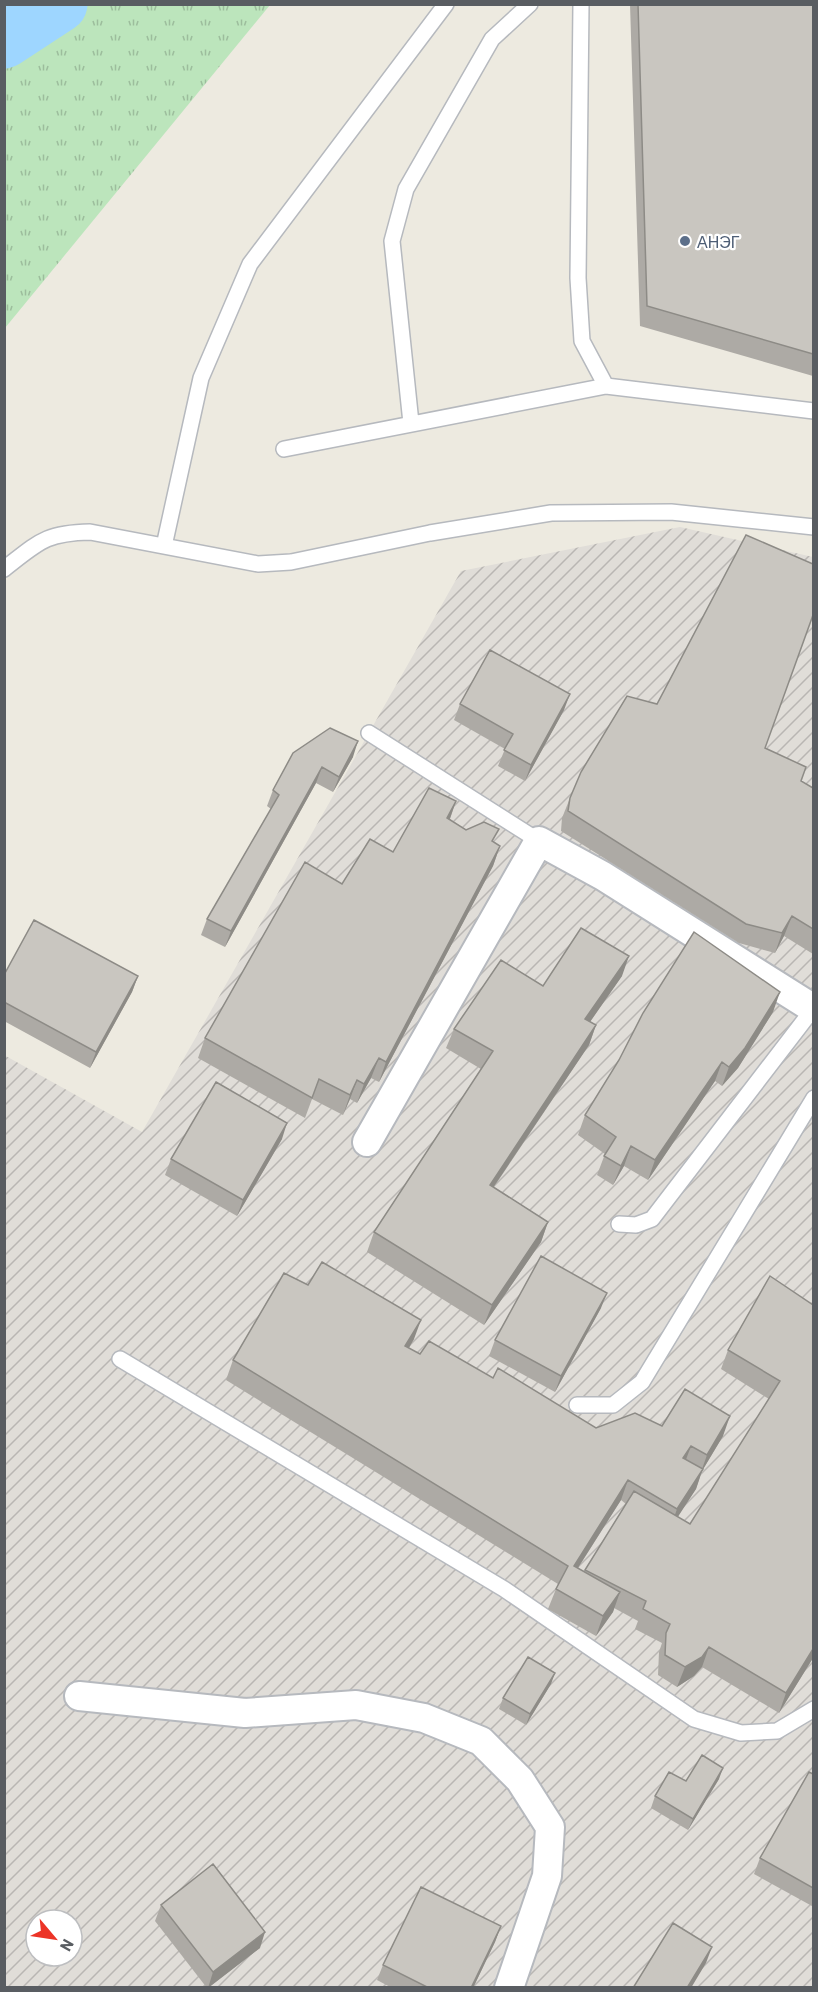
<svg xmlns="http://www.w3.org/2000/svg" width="818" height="1992" font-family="Barlow,sans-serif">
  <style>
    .industrial { fill: url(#industrial-furrows); fill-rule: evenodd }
    .grass { fill: url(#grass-tufts) }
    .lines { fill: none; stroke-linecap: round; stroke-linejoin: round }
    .river { stroke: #9ed6ff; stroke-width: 57 }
    .lane-casing { stroke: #b6b9be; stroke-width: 18 }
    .street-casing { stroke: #b6b9be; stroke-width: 32 }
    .lane { stroke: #fff; stroke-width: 15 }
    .street { stroke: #fff; stroke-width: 28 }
    .wall { fill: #adaaa5; fill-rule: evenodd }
    .shaded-wall { fill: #8d8b86 }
    .building { fill: #c9c6c0; stroke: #8d8b86; stroke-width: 1.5 }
    .service-dot { fill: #5c6f8a; stroke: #fff; stroke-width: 2 }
    .labels { text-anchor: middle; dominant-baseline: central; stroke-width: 4.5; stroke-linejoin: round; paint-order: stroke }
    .service-label { font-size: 16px; fill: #4e5e75; stroke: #fff; text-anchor: start }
  </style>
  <defs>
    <pattern id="industrial-furrows" width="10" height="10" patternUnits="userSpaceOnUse" patternTransform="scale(1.5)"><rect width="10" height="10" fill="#e0ddd8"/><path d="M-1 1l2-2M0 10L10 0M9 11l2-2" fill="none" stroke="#b9b6b3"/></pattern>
    <pattern id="grass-tufts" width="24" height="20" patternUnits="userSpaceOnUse" patternTransform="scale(1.5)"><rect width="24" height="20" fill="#bce5bc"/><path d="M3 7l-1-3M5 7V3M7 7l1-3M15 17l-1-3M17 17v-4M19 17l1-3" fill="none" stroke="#9cbd9c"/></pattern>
  </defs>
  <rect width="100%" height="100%" fill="#edeae0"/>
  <path class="industrial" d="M 680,527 L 813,557 L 813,1987 L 5,1987 L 4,1055 L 142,1132 L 461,571 ZM 36,1920 L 72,1920 L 72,1956 L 36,1956 Z"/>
  <path class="grass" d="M 5,4 L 270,5 L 5,328 L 4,5 Z"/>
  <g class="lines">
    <path class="river" d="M 4,40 L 59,4"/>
    <defs>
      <path id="lane" d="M 581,4 L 578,278 L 582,341 L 606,386 L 814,411
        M 411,423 L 392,241 L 406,189 L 492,39 L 530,4
        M 284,449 L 606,386
        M 164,546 L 201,378 L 250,264 L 446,4
        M 4,569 C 39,542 45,533 90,532 L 258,564 L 291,562 L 430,533 L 551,513 L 671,512 L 814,527
        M 369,733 L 539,841
        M 619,1224 L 636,1225 L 652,1219 L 813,1009
        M 120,1359 L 504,1589 L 694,1719 L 741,1733 L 777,1731 L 814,1709
        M 577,1405 L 613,1405 L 642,1382 L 814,1098"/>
      <path id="street" d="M 367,1142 L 539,841 L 603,876 L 814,1009
        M 79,1696 L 245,1713 L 356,1705 L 424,1718 L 481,1741 L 520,1780 L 550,1827 L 547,1876 L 509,1988"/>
    </defs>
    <use href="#lane" class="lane-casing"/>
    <use href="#street" class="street-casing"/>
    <use href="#lane" class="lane"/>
    <use href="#street" class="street"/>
  </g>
  <path class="wall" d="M 630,4 L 813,4 L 813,376 L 640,326 Z
    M 460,704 L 564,710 L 525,781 L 498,766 L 505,749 L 454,720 Z
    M 765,748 L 801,781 L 813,788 L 813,954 L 784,936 L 775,953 L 739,943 L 561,831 L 562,818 L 570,798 Z
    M 293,753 L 353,757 L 333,792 L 316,783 L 225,947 L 201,935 L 207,919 L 271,809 L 267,806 L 273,790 Z
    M 456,801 L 450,819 L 466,830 L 494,842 L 500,846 L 493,866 L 379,1082 L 371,1078 L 357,1103 L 350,1099 L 343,1115 L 312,1099 L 305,1118 L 198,1058 L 205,1038 L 342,884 L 393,852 Z
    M 4,975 L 138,976 L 132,992 L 90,1068 L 4,1021 Z
    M 622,976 L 590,1022 L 596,1025 L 589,1045 L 494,1187 L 548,1222 L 541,1242 L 484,1325 L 367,1252 L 374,1232 L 481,1069 L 446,1048 L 454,1029 L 543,986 Z
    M 773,1012 L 738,1068 L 722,1086 L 715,1081 L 648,1180 L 624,1166 L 613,1185 L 597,1175 L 605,1154 L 578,1135 L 585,1115 Z
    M 282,1139 L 237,1216 L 165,1175 L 171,1159 Z
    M 770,1276 L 813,1658 L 779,1713 L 702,1667 L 694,1676 L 677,1687 L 658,1675 L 659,1652 L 662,1643 L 635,1629 L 638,1621 L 614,1608 L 613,1612 L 596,1636 L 548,1609 L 558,1584 L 226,1380 L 233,1360 L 414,1339 L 409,1348 L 420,1354 L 493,1378 L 596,1428 L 662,1426 L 723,1436 L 702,1471 L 696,1489 L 677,1517 L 690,1524 L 769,1399 L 721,1369 L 728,1350 ZM 621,1500 L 626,1504 L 584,1571 L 578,1568 Z
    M 601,1308 L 555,1392 L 489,1356 L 495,1340 Z
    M 551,1684 L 526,1725 L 499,1709 L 503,1698 Z
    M 813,1774 L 813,1903 L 812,1906 L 754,1874 L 760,1858 Z
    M 719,1779 L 688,1830 L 651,1808 L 655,1796 L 686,1781 Z
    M 161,1905 L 260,1948 L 208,1988 L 207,1988 L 155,1921 Z
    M 501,1926 L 495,1942 L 473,1988 L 392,1988 L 377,1980 L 383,1965 Z"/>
  <path class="shaded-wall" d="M 570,694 L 564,710 L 525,781 L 531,765 Z
    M 358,741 L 353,757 L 333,792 L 339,777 Z
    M 322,767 L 316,783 L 225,947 L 231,931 Z
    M 456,801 L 449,821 L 447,818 Z
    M 500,846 L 493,866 L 379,1082 L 386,1062 Z
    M 792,916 L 784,936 L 775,953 L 782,933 Z
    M 629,956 L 622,976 L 578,1039 L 585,1019 Z
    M 138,976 L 132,992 L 90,1068 L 96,1052 Z
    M 780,992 L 773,1012 L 738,1068 L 722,1086 L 729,1067 Z
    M 596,1025 L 589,1045 L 482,1204 L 490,1185 Z
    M 379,1058 L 371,1078 L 357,1103 L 364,1084 Z
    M 722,1062 L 715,1081 L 648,1180 L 655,1160 Z
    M 357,1080 L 350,1099 L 343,1115 L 350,1095 Z
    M 287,1123 L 282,1139 L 237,1216 L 243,1200 Z
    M 631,1146 L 624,1166 L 613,1185 L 621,1166 Z
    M 548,1222 L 541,1242 L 484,1325 L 492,1305 Z
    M 607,1293 L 601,1308 L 555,1392 L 561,1376 Z
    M 421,1320 L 414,1339 L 398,1366 L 405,1346 Z
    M 730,1416 L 723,1436 L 702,1471 L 696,1489 L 670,1529 L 677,1509 L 701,1472 L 707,1455 Z
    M 691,1446 L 684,1465 L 683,1458 Z
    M 628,1480 L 621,1500 L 567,1585 L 574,1566 Z
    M 620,1592 L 613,1612 L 596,1636 L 603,1616 Z
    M 709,1647 L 702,1667 L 694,1676 L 677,1687 L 685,1667 Z
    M 813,1649 L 813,1658 L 779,1713 L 786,1693 Z
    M 555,1673 L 551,1684 L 526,1725 L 530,1714 Z
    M 723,1768 L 719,1779 L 688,1830 L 693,1819 Z
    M 501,1926 L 495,1942 L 473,1988 L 471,1988 Z
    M 265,1932 L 260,1948 L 208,1988 L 213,1972 Z
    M 712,1947 L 706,1963 L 691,1988 L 687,1988 Z"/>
  <path class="building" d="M 638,4 L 813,4 L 813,354 L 647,306 Z
    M 746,535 L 813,564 L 813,615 L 765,748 L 806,767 L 801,781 L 813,788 L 813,929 L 792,916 L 782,933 L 746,924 L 568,811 L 570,798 L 581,772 L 627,696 L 657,704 Z
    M 490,650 L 570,694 L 531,765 L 504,750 L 513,734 L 460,704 Z
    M 330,728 L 358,741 L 339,777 L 322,767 L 231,931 L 207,919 L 279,795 L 273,790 L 293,753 Z
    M 429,788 L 456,801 L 447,818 L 466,830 L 484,822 L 499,829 L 492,841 L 500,846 L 386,1062 L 379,1058 L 364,1084 L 357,1080 L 350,1095 L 319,1079 L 312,1098 L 205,1038 L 305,862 L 342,884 L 370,839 L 393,852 Z
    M 34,920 L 138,976 L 96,1052 L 4,1002 L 4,975 Z
    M 581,928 L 629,956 L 585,1019 L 596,1025 L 490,1185 L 548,1222 L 492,1305 L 374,1232 L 493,1051 L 454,1029 L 501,960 L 543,986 Z
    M 694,932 L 780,992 L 745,1048 L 729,1067 L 722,1062 L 655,1160 L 631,1146 L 621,1166 L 604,1156 L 616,1137 L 585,1115 L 619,1060 L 643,1013 Z
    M 216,1082 L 287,1123 L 243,1200 L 171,1159 Z
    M 541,1256 L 607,1293 L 561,1376 L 495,1340 Z
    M 322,1262 L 421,1320 L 405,1346 L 420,1354 L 429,1341 L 493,1378 L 498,1368 L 596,1428 L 635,1413 L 662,1426 L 685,1389 L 730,1416 L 707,1455 L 691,1446 L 683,1458 L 703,1469 L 677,1509 L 628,1480 L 574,1566 L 620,1592 L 603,1616 L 556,1589 L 568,1566 L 233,1360 L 284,1273 L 308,1285 Z
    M 770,1276 L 813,1305 L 813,1649 L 786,1693 L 709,1647 L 702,1657 L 685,1667 L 665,1655 L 666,1633 L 670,1624 L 643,1609 L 646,1601 L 585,1570 L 634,1491 L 690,1524 L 780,1381 L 728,1350 Z
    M 528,1657 L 555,1673 L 530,1714 L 503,1698 Z
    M 702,1755 L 723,1768 L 693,1819 L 655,1796 L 669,1772 L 686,1781 Z
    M 809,1772 L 813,1774 L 813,1888 L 760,1858 Z
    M 213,1864 L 265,1932 L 213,1972 L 161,1905 Z
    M 421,1887 L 501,1926 L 471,1988 L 429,1988 L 383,1965 Z
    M 673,1923 L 712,1947 L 687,1988 L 633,1988 Z"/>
  <circle class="service-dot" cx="685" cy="241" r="6"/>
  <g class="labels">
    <g class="service-label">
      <text x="697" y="241">АНЭГ</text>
    </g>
  </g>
  <rect width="818" height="1992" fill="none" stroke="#595d62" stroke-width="12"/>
  <g transform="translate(54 1938) rotate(119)"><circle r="28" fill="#ffffff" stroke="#bdbec0" stroke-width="1.5"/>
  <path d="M0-4.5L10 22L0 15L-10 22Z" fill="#ec3427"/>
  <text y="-9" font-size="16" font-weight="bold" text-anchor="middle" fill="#595d62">N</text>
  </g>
</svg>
